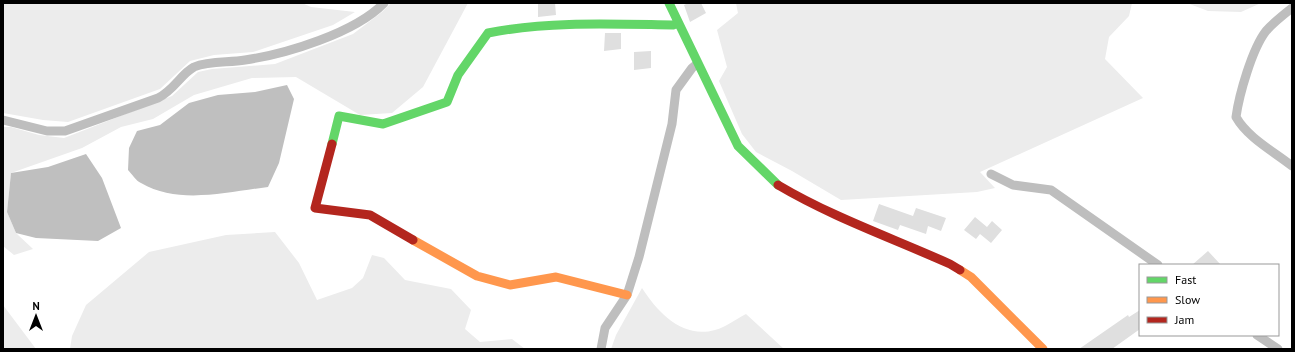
<svg xmlns="http://www.w3.org/2000/svg" width="1295" height="352" font-family="'PT Sans',sans-serif">
  <style>
    .green { fill: #ececec }
    .water { fill: #bfbfbf }
    .building { fill: #dfdfdf }
    .lines { fill: none; stroke-linecap: round; stroke-linejoin: round }
    .street { stroke: #bebebe; stroke-width: 9 }
    .fast { stroke: #63d668; stroke-width: 9 }
    .slow { stroke: #ff974d; stroke-width: 9 }
    .jam { stroke: #b3261e; stroke-width: 9 }
  </style>
  <rect width="100%" height="100%" fill="#fff"/>
  <path class="green" d="M 3,3 L 302,3 L 311,7 L 355,12 L 333,25 L 253,52 L 214,55 L 190,61 L 160,89 L 68,122 L 43,120 L 3,113 Z
    M 391,3 L 468,3 L 423,87 L 392,113 L 360,115 L 296,77 L 252,78 L 194,95 L 153,119 L 121,127 L 82,148 L 11,173 L 7,212 L 16,233 L 33,249 L 14,255 L 3,246 L 3,127 L 11,127 L 39,135 L 64,138 L 172,96 L 198,72 L 212,69 L 275,64 L 353,34 L 382,12 Z
    M 736,3 L 1132,3 L 1129,16 L 1109,37 L 1105,59 L 1143,98 L 980,172 L 995,188 L 977,192 L 841,200 L 792,171 L 756,152 L 742,134 L 719,81 L 727,67 L 717,30 L 738,13 Z
    M 1187,3 L 1261,3 L 1241,12 L 1208,11 Z
    M 275,232 L 299,263 L 317,300 L 352,288 L 363,278 L 372,255 L 384,258 L 405,280 L 451,289 L 471,310 L 465,329 L 480,342 L 512,339 L 525,349 L 70,349 L 72,336 L 86,305 L 149,252 L 226,235 Z
    M 642,288 C 658,313 683,339 715,330 C 726,327 736,319 746,314 L 784,349 L 611,349 L 616,335 Z
    M 3,305 L 36,349 L 3,349 Z"/>
  <path class="water" d="M 287,85 L 294,99 L 279,163 L 268,187 C 226,192 179,205 141,183 C 136,181 132,174 128,170 L 129,148 L 137,131 L 160,125 L 189,103 L 218,95 L 255,92 Z
    M 86,154 L 102,178 L 121,228 L 98,241 L 36,238 L 16,233 L 7,212 L 11,173 L 48,167 Z"/>
  <path class="building" d="M 538,3 L 555,3 L 556,15 L 538,17 Z
    M 688,3 L 701,3 L 706,13 L 690,22 L 684,5 Z
    M 605,33 L 621,33 L 621,49 L 604,51 Z
    M 651,51 L 651,68 L 634,70 L 634,52 Z
    M 879,204 L 913,216 L 916,208 L 946,218 L 941,231 L 928,226 L 926,234 L 900,225 L 898,230 L 873,221 Z
    M 975,217 L 987,227 L 992,221 L 1002,230 L 991,243 L 980,234 L 976,239 L 964,230 Z
    M 1208,251 L 1221,265 L 1192,265 Z
    M 1140,310 L 1140,329 L 1112,349 L 1079,349 L 1128,315 L 1129,317 Z"/>
  <g class="lines">
    <path class="street" d="M 1292,8 C 1283,15 1273,23 1266,31 C 1252,49 1239,95 1236,117 C 1248,138 1273,151 1292,166
      M 3,120 L 47,131 L 65,131 L 158,98 C 174,90 181,74 194,67 C 210,60 229,63 245,60 C 286,54 355,33 384,3
      M 991,174 L 1013,185 L 1051,190 L 1158,265
      M 1257,335 L 1278,349
      M 601,349 L 605,328 L 627,295 L 639,257 L 672,124 L 676,90 L 692,68 L 697,64"/>
    <path class="fast" d="M 669,3 L 738,146 L 778,185
      M 332,144 L 339,116 L 383,124 L 447,102 L 458,75 L 488,33 C 549,21 611,24 673,25 L 678,23"/>
    <path class="slow" d="M 413,240 L 477,276 L 510,285 L 556,277 L 627,295
      M 960,270 L 971,277 L 1043,349"/>
    <path class="jam" d="M 332,144 L 315,208 L 370,215 L 413,240
      M 778,185 C 832,217 892,238 950,264 L 960,270"/>
  </g>
  <rect width="1295" height="352" fill="none" stroke="#000000" stroke-width="8"/>
  <rect x="1139" y="264" width="140" height="72" fill="#ffffff" stroke="#999999"/>
  <rect x="1147" y="277" width="20" height="6" fill="#63d668" stroke="#999999"/>
  <text x="1175" y="284" font-size="12" fill="#000000">Fast</text>
  <rect x="1147" y="297" width="20" height="6" fill="#ff974d" stroke="#999999"/>
  <text x="1175" y="304" font-size="12" fill="#000000">Slow</text>
  <rect x="1147" y="317" width="20" height="6" fill="#b3261e" stroke="#999999"/>
  <text x="1175" y="324" font-size="12" fill="#000000">Jam</text>
  <g transform="translate(36 316)" stroke="#ffffff" stroke-width="3" paint-order="stroke">
  <path d="M0-3L7 15L0 10L-7 15Z" fill="#000000"/>
  <text y="-6" font-size="11" font-weight="bold" text-anchor="middle" fill="#000000">N</text>
  </g>
</svg>
